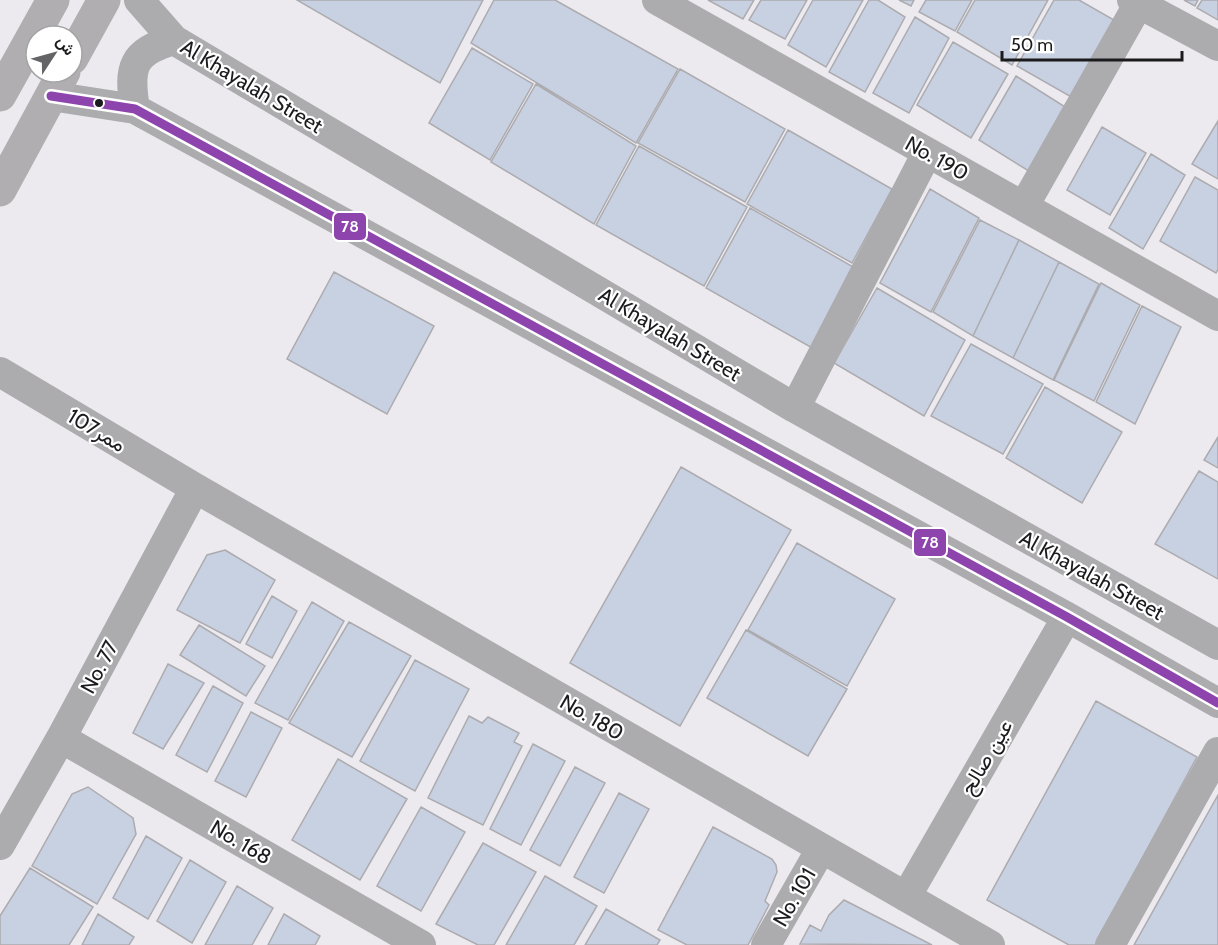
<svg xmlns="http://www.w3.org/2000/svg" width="1218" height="945" font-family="Cabin,Vazirmatn,sans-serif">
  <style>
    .building { fill: #c8d1e1; stroke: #acabaf; stroke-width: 1.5 }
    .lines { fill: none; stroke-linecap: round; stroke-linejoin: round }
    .minor { stroke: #acabae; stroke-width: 30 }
    .major { stroke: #b0aeb1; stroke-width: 33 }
    .bus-1-casing { stroke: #fff; stroke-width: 14 }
    .bus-1 { stroke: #8e44ad; stroke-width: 9 }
    .bus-dot { fill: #1b1b1d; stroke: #fff; stroke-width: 2 }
    .labels { text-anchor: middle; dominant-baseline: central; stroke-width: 4.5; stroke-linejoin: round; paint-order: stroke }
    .street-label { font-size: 21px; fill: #1b1b1d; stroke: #fff }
    .line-badge { stroke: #fff; stroke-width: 2 }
    .badge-label { font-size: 16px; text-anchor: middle; font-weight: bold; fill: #fff }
  </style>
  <rect width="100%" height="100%" fill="#eceaef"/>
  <path class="building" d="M 297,0 L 483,0 L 440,83 Z
    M 494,0 L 555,0 L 678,69 L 636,143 L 471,43 Z
    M 708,0 L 754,0 L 743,19 Z
    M 761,0 L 807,0 L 785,39 L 749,20 Z
    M 813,0 L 863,0 L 826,67 L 788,45 Z
    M 869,0 L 878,0 L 905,17 L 865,92 L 829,72 Z
    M 899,0 L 914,0 L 911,6 Z
    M 926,0 L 972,0 L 955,31 L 919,12 Z
    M 975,0 L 1048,0 L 1012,65 L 957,32 Z
    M 1054,0 L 1079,0 L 1114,20 L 1073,98 L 1017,66 Z
    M 1184,0 L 1198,0 L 1195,6 Z
    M 1202,0 L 1218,0 L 1218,20 L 1197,8 Z
    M 915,17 L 949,38 L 909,113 L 873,93 Z
    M 953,42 L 1008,74 L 971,138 L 917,105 Z
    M 472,48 L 533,84 L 490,160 L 429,123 Z
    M 680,69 L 785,129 L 745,202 L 638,143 Z
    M 1016,76 L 1070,110 L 1032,173 L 979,140 Z
    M 536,84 L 636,146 L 594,224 L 491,162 Z
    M 1218,121 L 1218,179 L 1192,164 Z
    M 1102,127 L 1146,153 L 1110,215 L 1067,190 Z
    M 788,130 L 892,189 L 852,263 L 747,204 Z
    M 639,146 L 747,207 L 704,286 L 596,225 Z
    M 1151,154 L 1185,175 L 1143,249 L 1109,228 Z
    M 1195,177 L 1218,190 L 1218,269 L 1216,273 L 1160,241 Z
    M 930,189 L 979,218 L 931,312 L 880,283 Z
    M 750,208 L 855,268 L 814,349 L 706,288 Z
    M 980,220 L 1019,240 L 973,336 L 933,312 Z
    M 1019,240 L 1059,262 L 1013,358 L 973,336 Z
    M 1059,262 L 1099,284 L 1053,380 L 1013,358 Z
    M 334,272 L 434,326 L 387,414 L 287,359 Z
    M 1101,283 L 1140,305 L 1094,401 L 1054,380 Z
    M 877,288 L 965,340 L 924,416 L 834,363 Z
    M 1142,306 L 1181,327 L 1135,424 L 1096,402 Z
    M 971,344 L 1043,384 L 1003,454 L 931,416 Z
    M 1045,387 L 1122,432 L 1082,503 L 1006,458 Z
    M 1218,437 L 1218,468 L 1204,460 Z
    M 681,467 L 791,530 L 680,726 L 570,663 Z
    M 1199,471 L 1218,482 L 1218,579 L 1155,544 Z
    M 797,543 L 895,599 L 847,686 L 748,630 Z
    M 225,550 L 275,580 L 240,643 L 177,610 L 207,555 Z
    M 272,596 L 297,611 L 272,658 L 246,644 Z
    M 312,602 L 344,621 L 288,720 L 255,703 Z
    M 349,622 L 411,656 L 352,757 L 289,723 Z
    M 199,625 L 265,666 L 246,696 L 180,655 Z
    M 746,630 L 847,689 L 808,756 L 707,698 Z
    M 415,660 L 469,689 L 415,791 L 360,761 Z
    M 168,664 L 204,683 L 163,749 L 133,733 Z
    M 213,686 L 243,703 L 207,772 L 176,755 Z
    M 1096,701 L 1197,757 L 1095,945 L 1069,945 L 987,900 Z
    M 251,712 L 282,728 L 246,797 L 215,781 Z
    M 469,716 L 482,723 L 488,717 L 519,733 L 514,742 L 522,746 L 483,825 L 428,798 Z
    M 533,744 L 565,761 L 521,845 L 490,829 Z
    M 338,759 L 407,799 L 360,880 L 292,840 Z
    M 575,767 L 605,783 L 560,866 L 530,850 Z
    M 88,787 L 133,818 L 136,834 L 97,904 L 32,866 L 72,794 Z
    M 619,793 L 649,809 L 604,893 L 574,877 Z
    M 1218,795 L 1218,945 L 1134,945 Z
    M 421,807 L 465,832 L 421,911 L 377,886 Z
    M 713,827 L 772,859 L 776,865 L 777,872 L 765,901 L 769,905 L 748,945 L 687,945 L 658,930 Z
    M 146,836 L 182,858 L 148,919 L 113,898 Z
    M 483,843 L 536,872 L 494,945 L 478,945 L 436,924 Z
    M 190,860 L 226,882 L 192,943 L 157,921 Z
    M 30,868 L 93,907 L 69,945 L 0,945 L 0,916 Z
    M 545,876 L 597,906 L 574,945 L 506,945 Z
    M 237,886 L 273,908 L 252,945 L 205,945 Z
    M 844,900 L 932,945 L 800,944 L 810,925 L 821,931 L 829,915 Z
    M 606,909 L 660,940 L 657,945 L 585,945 Z
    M 98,914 L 134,937 L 129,945 L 82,945 Z
    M 284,914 L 320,936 L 315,945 L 268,945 Z"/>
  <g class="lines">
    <path class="minor" d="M 139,0 L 174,40 L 795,408 L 1218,645
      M 657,0 L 1218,316
      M 1132,0 L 1218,46
      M 51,96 L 135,109 L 1067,617 L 1218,703
      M 135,109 C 128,67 132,52 174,40
      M 1024,206 L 1139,3
      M 0,372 L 195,488 L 990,945
      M 795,408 L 927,153
      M 61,738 L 421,945
      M 0,845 L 61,738 L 195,488
      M 906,897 L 1067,617
      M 766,945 L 821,849
      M 1110,945 L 1218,752"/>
    <path class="major" d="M 72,58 L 104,0
      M 0,95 L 53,0
      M 0,190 L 64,72"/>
    <defs>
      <path id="bus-1" d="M 51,96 L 135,109 L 1067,617 L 1218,703"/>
    </defs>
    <use href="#bus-1" class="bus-1-casing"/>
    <use href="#bus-1" class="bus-1"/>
  </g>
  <circle class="bus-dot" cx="99" cy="103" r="5"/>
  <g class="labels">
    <g class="street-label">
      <text transform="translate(252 86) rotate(31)">Al Khayalah Street</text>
      <text transform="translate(937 158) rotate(29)">No. 190</text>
      <text transform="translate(670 334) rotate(31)">Al Khayalah Street</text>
      <text transform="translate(97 430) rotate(31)">ممر107</text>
      <text transform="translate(1092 575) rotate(29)">Al Khayalah Street</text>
      <text transform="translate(99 667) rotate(-62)">No. 77</text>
      <text transform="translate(592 717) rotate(30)">No. 180</text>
      <text transform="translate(986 757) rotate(-60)">عين صالح</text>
      <text transform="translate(241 842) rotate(30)">No. 168</text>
      <text transform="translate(794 897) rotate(-60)">No. 101</text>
    </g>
  </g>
  <g class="line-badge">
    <rect x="333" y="212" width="34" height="29" rx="6" fill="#8e44ad"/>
    <rect x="913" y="528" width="34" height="29" rx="6" fill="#8e44ad"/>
  </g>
  <g class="badge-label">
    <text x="350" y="232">78</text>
    <text x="930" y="548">78</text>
  </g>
  <g transform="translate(54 54) rotate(54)"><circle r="28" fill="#ffffff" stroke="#a4a4a5" stroke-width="1.5"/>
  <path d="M0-4.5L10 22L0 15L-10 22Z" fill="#646366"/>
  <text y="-9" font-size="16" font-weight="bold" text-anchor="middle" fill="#1b1b1d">ش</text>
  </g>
  <path d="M1002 51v9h180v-9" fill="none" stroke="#1b1b1d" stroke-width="3"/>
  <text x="1011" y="51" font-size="18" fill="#1b1b1d" stroke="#ffffff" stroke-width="4.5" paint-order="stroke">50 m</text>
</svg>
